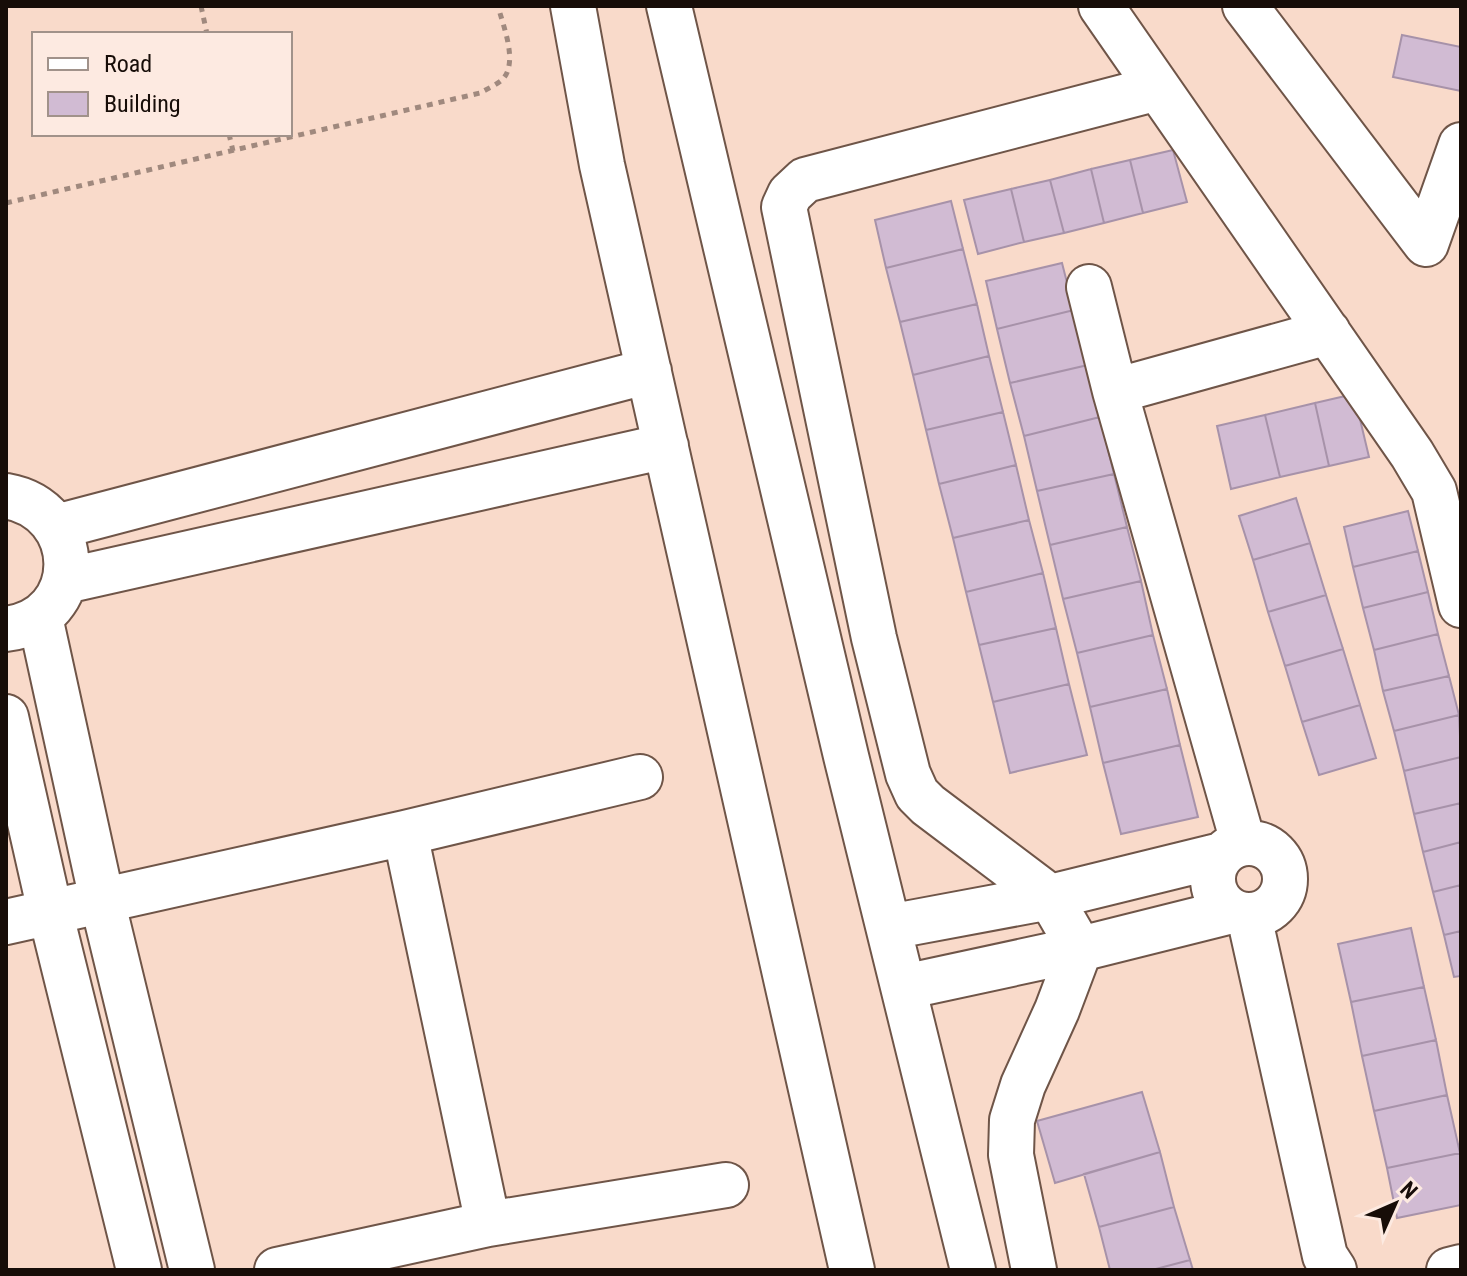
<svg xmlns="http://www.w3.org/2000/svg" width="1467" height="1276" font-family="'Roboto Condensed',sans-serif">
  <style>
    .building { fill: #d1bbd3; stroke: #a792a9; stroke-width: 2 }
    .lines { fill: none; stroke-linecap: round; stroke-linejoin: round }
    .minor-casing { stroke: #6f5548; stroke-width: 48 }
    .path { stroke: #a0897e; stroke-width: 5; stroke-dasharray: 6 6; stroke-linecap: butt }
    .minor { stroke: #fff; stroke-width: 44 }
  </style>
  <rect width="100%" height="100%" fill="#f9daca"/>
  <path class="building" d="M 1402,35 L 1461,47 L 1461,91 L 1393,77 Z
    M 1173,150 L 1187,202 L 1143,213 L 1130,160 Z
    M 1130,160 L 1143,213 L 1104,223 L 1091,169 Z
    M 1091,169 L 1104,223 L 1064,233 L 1050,180 Z
    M 1050,180 L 1064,233 L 1024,242 L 1011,189 Z
    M 1011,189 L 1024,242 L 978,254 L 964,200 Z
    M 951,201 L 963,249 L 886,268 L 875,220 Z
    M 963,249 L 977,304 L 900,322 L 886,268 Z
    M 1062,263 L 1074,310 L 997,329 L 986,281 Z
    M 977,304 L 989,356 L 913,375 L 900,322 Z
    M 1074,310 L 1088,365 L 1010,383 L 997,329 Z
    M 989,356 L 1003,412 L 926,430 L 913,375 Z
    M 1088,365 L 1100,417 L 1024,436 L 1010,383 Z
    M 1354,394 L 1369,457 L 1329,466 L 1315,403 Z
    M 1315,403 L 1329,466 L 1280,477 L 1265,415 Z
    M 1003,412 L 1016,465 L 939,484 L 926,430 Z
    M 1265,415 L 1280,477 L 1231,489 L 1217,426 Z
    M 1100,417 L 1114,474 L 1037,491 L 1024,436 Z
    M 1016,465 L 1029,520 L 953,538 L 939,484 Z
    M 1114,474 L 1127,527 L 1050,545 L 1037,491 Z
    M 1296,498 L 1310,543 L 1253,560 L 1239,516 Z
    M 1408,511 L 1418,551 L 1353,567 L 1344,527 Z
    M 1029,520 L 1043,573 L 966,592 L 953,538 Z
    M 1127,527 L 1141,581 L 1063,599 L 1050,545 Z
    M 1310,543 L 1326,595 L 1268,612 L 1253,560 Z
    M 1418,551 L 1428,592 L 1363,608 L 1353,567 Z
    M 1043,573 L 1056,628 L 979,645 L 966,592 Z
    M 1141,581 L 1153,635 L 1077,653 L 1063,599 Z
    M 1428,592 L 1438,634 L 1374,650 L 1363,608 Z
    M 1326,595 L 1343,649 L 1285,666 L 1268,612 Z
    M 1056,628 L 1069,684 L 993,702 L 979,645 Z
    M 1438,634 L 1449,676 L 1383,691 L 1374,650 Z
    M 1153,635 L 1167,689 L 1090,707 L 1077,653 Z
    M 1343,649 L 1360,705 L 1302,722 L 1285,666 Z
    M 1449,676 L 1459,715 L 1394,731 L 1383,691 Z
    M 1069,684 L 1087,755 L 1010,773 L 993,702 Z
    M 1167,689 L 1180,745 L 1103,763 L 1090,707 Z
    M 1360,705 L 1376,758 L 1319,775 L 1302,722 Z
    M 1459,715 L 1461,757 L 1404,771 L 1394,731 Z
    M 1180,745 L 1198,817 L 1121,834 L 1103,763 Z
    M 1461,757 L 1461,803 L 1414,814 L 1404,771 Z
    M 1461,803 L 1461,842 L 1423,852 L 1414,814 Z
    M 1461,842 L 1461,885 L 1433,892 L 1423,852 Z
    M 1461,885 L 1461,931 L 1444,935 L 1433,892 Z
    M 1411,928 L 1424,987 L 1351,1002 L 1338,944 Z
    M 1461,931 L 1461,976 L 1454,977 L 1444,935 Z
    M 1424,987 L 1436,1040 L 1362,1056 L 1351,1002 Z
    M 1436,1040 L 1447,1095 L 1374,1111 L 1362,1056 Z
    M 1142,1092 L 1160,1152 L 1055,1183 L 1037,1121 Z
    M 1447,1095 L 1460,1153 L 1387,1168 L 1374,1111 Z
    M 1160,1152 L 1174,1207 L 1099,1227 L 1084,1174 Z
    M 1460,1153 L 1461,1205 L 1397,1218 L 1387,1168 Z
    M 1174,1207 L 1190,1260 L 1152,1270 L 1110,1270 L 1099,1227 Z
    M 1190,1260 L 1193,1270 L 1152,1270 Z"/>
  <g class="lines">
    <defs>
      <path id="minor" d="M 573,6 L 602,165 L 852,1270
        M 669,6 L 846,756 L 973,1270
        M 1101,6 L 1412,454 L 1434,491 L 1461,605
        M 1245,6 L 1426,244 L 1461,145
        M 1089,287 L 1115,391 L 1243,842
        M 1115,391 L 1328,332
        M 6,496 C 86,510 87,619 6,629
        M 56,527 L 649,371
        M 65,581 L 666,446
        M 40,617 L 102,900 L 192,1270
        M 6,717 L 50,911 L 139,1270
        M 405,833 L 488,1224
        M1213 879a36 36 0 1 1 72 0a36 36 0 1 1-72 0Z
        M 1249,916 L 1325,1256 L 1334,1270
        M 6,922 L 405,833 L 640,777
        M 889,927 L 1050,897 L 1221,855
        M 904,987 L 1080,949 L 1232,911
        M 277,1270 L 488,1224 L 726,1185
        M 1034,1270 L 1011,1155 L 1012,1120 L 1023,1085 L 1057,1010 L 1080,949 L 1050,897 L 928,805 L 917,794 L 908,774 L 874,638 L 784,207 L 790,194 L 805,180 L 1158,88
        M 1449,1270 L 1461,1267"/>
    </defs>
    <use href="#minor" class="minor-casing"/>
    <path class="path" d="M 201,6 L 207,34
      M 229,134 L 233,151
      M 6,203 L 480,93 C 487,89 496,85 502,80 C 519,63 503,26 498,6"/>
    <use href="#minor" class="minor"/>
  </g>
  <rect width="1467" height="1276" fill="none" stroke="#170d08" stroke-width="16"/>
  <rect x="32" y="32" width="260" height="104" fill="#fdeae1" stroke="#a1928a" stroke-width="2"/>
  <rect x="48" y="58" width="40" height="12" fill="#ffffff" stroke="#a1928a" stroke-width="2"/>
  <text x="104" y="72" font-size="24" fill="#170d08">Road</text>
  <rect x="48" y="92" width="40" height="24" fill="#d1bbd3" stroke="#a1928a" stroke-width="2"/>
  <text x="104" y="112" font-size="24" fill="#170d08">Building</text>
  <g transform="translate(1395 1204) rotate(45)" stroke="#fdeae1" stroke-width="6" paint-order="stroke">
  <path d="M0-6L14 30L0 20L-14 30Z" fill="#170d08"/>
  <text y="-12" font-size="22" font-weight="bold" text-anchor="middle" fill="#170d08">N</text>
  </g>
</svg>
